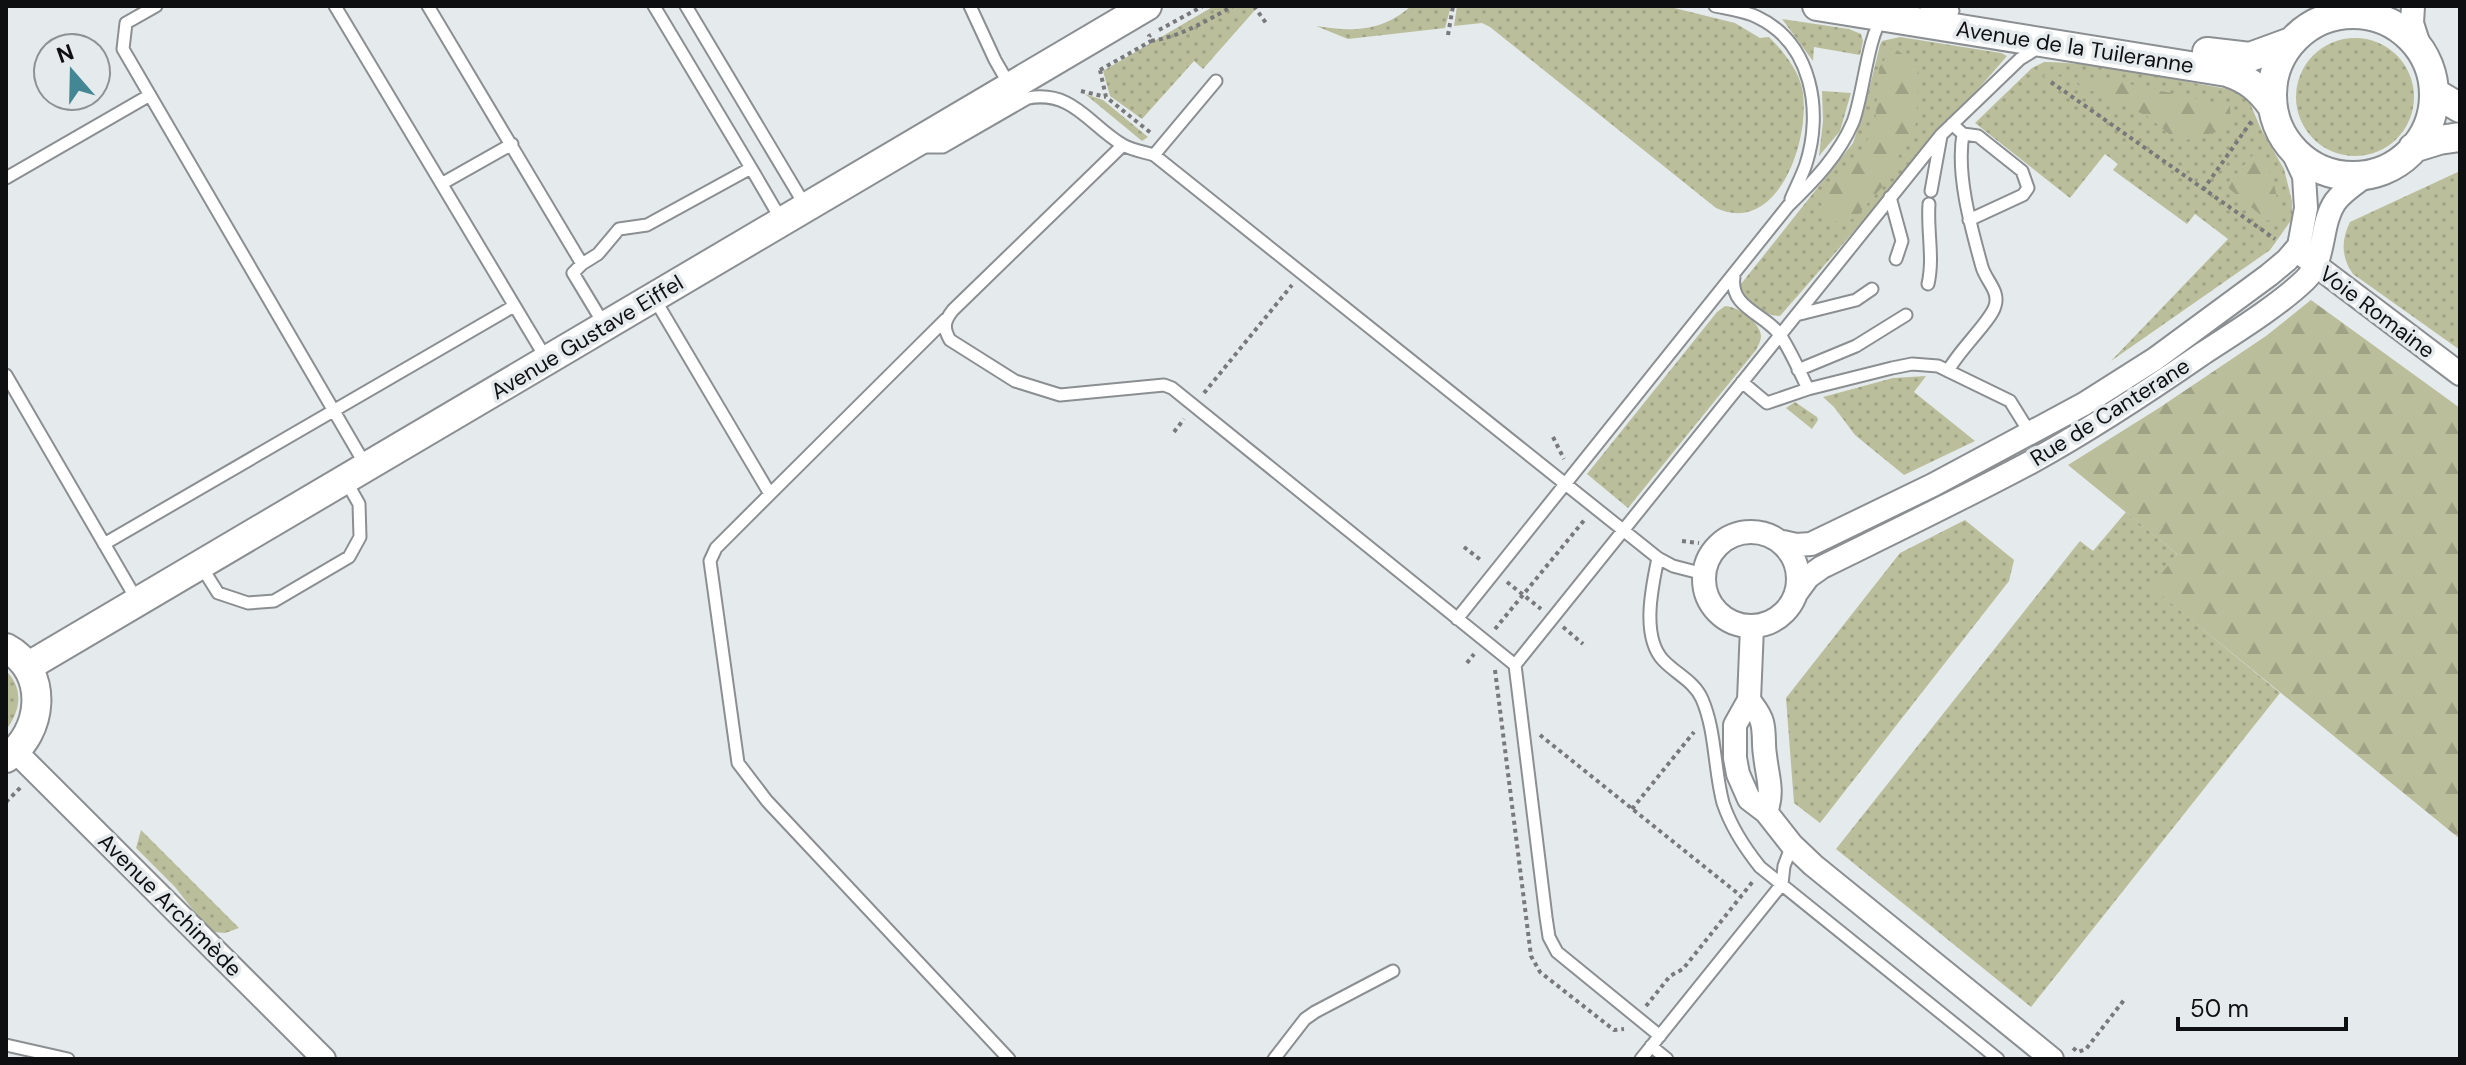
<svg xmlns="http://www.w3.org/2000/svg" width="2466" height="1065" font-family="'DM Sans',sans-serif">
  <style>
    .grass { fill: url(#grass-dots) }
    .forest { fill: url(#forest-firs) }
    .lines { fill: none; stroke-linecap: round; stroke-linejoin: round }
    .service-casing { stroke: #8b8f92; stroke-width: 15 }
    .minor-casing { stroke: #8b8f92; stroke-width: 26 }
    .tertiary-casing { stroke: #8b8f92; stroke-width: 32 }
    .path { stroke: #77797b; stroke-width: 4; stroke-dasharray: 4 4; stroke-linecap: butt }
    .service { stroke: #fff; stroke-width: 11 }
    .minor { stroke: #fff; stroke-width: 22 }
    .tertiary { stroke: #fff; stroke-width: 28 }
    .labels { text-anchor: middle; dominant-baseline: central; stroke-width: 7; stroke-linejoin: round; paint-order: stroke }
    .street-label { font-size: 22px; fill: #0e0f10; stroke: #e5eaed }
  </style>
  <defs>
    <pattern id="grass-dots" width="8" height="8" patternUnits="userSpaceOnUse" patternTransform="scale(2)"><rect width="8" height="8" fill="#babe9a"/><path d="M2 2h.1M6 6h.1" fill="none" stroke="#9fa284" stroke-width="1.8" stroke-linecap="round"/></pattern>
    <pattern id="forest-firs" width="22" height="20" patternUnits="userSpaceOnUse" patternTransform="scale(2)"><rect width="22" height="20" fill="#babe9a"/><path d="M5 1l3.5 6h-7zM16 11l3.5 6h-7z" fill="#9fa284"/></pattern>
  </defs>
  <rect width="100%" height="100%" fill="#e5eaed"/>
  <path class="grass" d="M 1214,6 L 1254,6 L 1255,10 L 1203,69 L 1194,61 L 1142,119 L 1110,96 L 1103,71 Z
    M 1411,6 L 1451,6 L 1445,28 L 1348,39 L 1316,26 C 1352,32 1382,32 1411,6 Z
    M 1457,6 L 1666,6 L 1735,23 L 1760,38 L 1769,37 C 1782,50 1798,69 1802,88 C 1812,136 1779,237 1716,208 L 1490,27 L 1482,23 L 1454,26 Z
    M 1782,19 L 1849,29 L 1861,34 L 1863,41 L 1860,55 L 1814,47 L 1813,61 Z
    M 1900,37 L 2001,53 L 2007,56 L 1780,316 C 1763,315 1747,304 1739,289 L 1741,284 L 1853,143 L 1864,110 L 1880,45 L 1882,41 Z
    M2296 97a59 59 0 1 1 118 0a59 59 0 1 1-118 0Z
    M 2044,62 C 2106,63 2168,79 2228,89 L 2240,94 L 2249,101 L 2261,129 L 2284,169 L 2292,201 L 2292,219 L 2270,250 L 2111,361 L 2228,239 L 2195,214 L 2187,224 L 2113,170 L 2118,164 L 2105,154 L 2070,198 L 1975,123 L 2032,68 Z
    M 1822,91 L 1851,93 L 1840,131 L 1819,156 L 1823,121 Z
    M 1085,94 L 1103,100 L 1148,137 L 1142,141 Z
    M 2460,171 L 2460,350 L 2353,274 C 2341,257 2341,240 2350,222 Z
    M 1725,306 C 1737,306 1761,323 1761,336 C 1761,341 1758,346 1756,350 L 1628,508 L 1587,474 L 1717,312 Z
    M 1926,376 L 1914,392 L 1975,441 L 1904,475 L 1855,435 L 1834,407 L 1823,397 L 1893,378 Z
    M 1795,402 L 1817,417 L 1818,420 L 1812,429 L 1786,408 Z
    M 2126,512 L 2177,554 L 2152,587 L 2280,693 L 2031,1007 L 1836,849 L 2080,541 L 2093,551 Z
    M 1965,520 L 2014,560 L 2009,581 L 1820,823 L 1794,803 L 1786,698 L 1900,553 Z
    M 6,671 C 24,688 21,711 6,730 Z
    M 141,830 L 239,928 L 225,933 L 213,932 L 204,924 L 175,887 L 136,848 Z"/>
  <path class="forest" d="M 1893,47 L 1919,66 L 1916,123 L 1883,186 L 1854,219 L 1826,223 L 1819,215 L 1825,209 L 1818,199 L 1853,164 L 1875,127 L 1879,68 Z
    M 2043,75 L 2120,82 L 2230,106 L 2231,128 L 2179,142 L 2147,116 L 2068,80 L 2046,79 Z
    M 2258,149 C 2271,171 2278,189 2278,215 L 2268,221 L 2226,186 Z
    M 2311,300 L 2460,408 L 2460,839 L 2151,587 L 2177,554 L 2068,465 L 2159,408 L 2266,336 Z"/>
  <g class="lines">
    <defs>
      <path id="service" d="M 156,6 L 126,23 L 123,49 L 366,466
        M 335,6 L 547,360
        M 428,6 L 582,264
        M 654,6 L 751,168
        M 686,6 L 806,207
        M 970,6 L 995,60 L 1010,86
        M 1715,6 C 1729,9 1745,11 1757,17 C 1812,43 1823,111 1806,164 C 1802,176 1796,187 1791,199
        M 2335,6 L 2343,15
        M 1925,12 L 1953,11
        M 1963,134 L 1978,136 L 2022,171 L 2028,188 L 2023,195 L 1969,220
        M 1123,145 L 953,310 C 944,321 943,328 950,340 L 1015,381 L 1060,395 L 1164,385 L 1172,388 L 1515,665 L 1546,917 L 1549,937 L 1557,952 L 1660,1036
        M 921,147 L 943,147 L 1028,98 C 1073,90 1089,125 1123,145 C 1132,150 1144,152 1154,155 L 1658,558 L 1673,566 L 1704,574
        M 1154,155 L 1216,81
        M 6,178 L 150,95
        M 443,183 L 512,144
        M 1931,191 L 1941,136
        M 1890,197 L 1902,241 L 1896,259
        M 1734,277 C 1729,309 1768,314 1782,338 C 1792,354 1800,372 1808,389 L 1892,368 L 1912,364 L 1938,366 L 2010,401 L 2030,433
        M 1928,284 C 1934,258 1927,231 1929,204
        M 654,298 L 770,494 L 716,548 L 710,561 L 738,763 L 767,801 L 1009,1059
        M 1796,315 L 1856,300 L 1872,289
        M 605,326 L 573,273 L 582,264 L 598,254 L 619,229 L 647,225 L 751,168 L 782,221
        M 1798,370 L 1856,346 L 1906,315
        M 1948,371 C 1958,351 1991,321 1995,306 C 2000,291 1986,281 1982,267 C 1971,227 1956,175 1963,134 L 1952,124
        M 6,375 L 138,602
        M 1742,382 L 1767,403 L 1808,389
        M 770,494 L 946,319
        M 104,544 L 514,306
        M 1658,558 C 1652,587 1641,636 1663,660 C 1676,674 1694,681 1702,699 C 1716,731 1714,770 1723,803 C 1731,827 1744,847 1760,867 L 1998,1059
        M 201,566 L 218,593 L 248,603 L 274,601 L 349,557 L 360,537 L 359,504 L 346,481
        M 1457,619 L 1788,206 C 1814,181 1839,155 1853,122 C 1863,97 1868,35 1882,19
        M 1515,665 L 1941,135 L 2020,59 L 2038,48
        M 6,1045 L 68,1059
        M 1651,1046 L 1667,1059
        M 1274,1059 L 1305,1019 L 1315,1012 L 1393,971
        M 1641,1059 L 1782,884 L 1784,866 L 1792,845"/>
      <path id="minor" d="M 2413,6 L 2412,23 L 2420,48
        M 2358,13 L 2373,6
        M 2305,257 L 2460,374
        M1704 579a47 47 0 1 1 94 0a47 47 0 1 1-94 0Z
        M 1783,542 L 1796,545 L 1811,544 L 1933,485 L 2084,404 L 2155,359 L 2269,275 L 2287,260 L 2299,246 L 2306,208 L 2304,176 L 2290,146
        M 1797,592 L 1808,577 L 1822,567 C 1893,532 1964,498 2033,461 C 2091,429 2147,392 2202,354 C 2234,333 2278,306 2305,280 C 2327,259 2319,226 2335,202 C 2343,191 2356,183 2367,175
        M 1752,627 L 1749,700 L 1735,725 L 1735,758 L 1738,774 L 1749,799 L 1766,812 L 1792,845 L 1813,865 L 2052,1059
        M 1749,700 C 1754,707 1760,714 1762,722 C 1765,733 1763,744 1765,755 C 1767,776 1774,791 1766,812
        M 16,752 L 324,1059"/>
      <path id="tertiary" d="M 1817,6 L 2227,72 C 2248,79 2259,88 2272,106
        M2272 95a81 81 0 1 1 162 0a81 81 0 1 1-162 0Z
        M 2207,52 L 2250,57 L 2291,42
        M 2435,93 L 2460,108
        M 2413,148 L 2439,140 L 2460,137
        M 6,648 C 50,671 43,734 6,758
        M 27,667 L 1147,6"/>
    </defs>
    <use href="#service" class="service-casing"/>
    <use href="#minor" class="minor-casing"/>
    <use href="#tertiary" class="tertiary-casing"/>
    <path class="path" d="M 1254,6 L 1266,23
      M 1159,30 L 1203,6
      M 1448,35 L 1453,6
      M 1151,41 C 1182,36 1206,21 1233,6
      M 1100,70 L 1106,97 L 1151,133
      M 1100,70 L 1151,41 L 1149,36 L 1151,35
      M 2051,82 L 2275,239
      M 1081,91 L 1106,97
      M 2203,190 L 2253,119
      M 1204,393 L 1292,285
      M 1174,432 L 1184,419
      M 1553,437 L 1564,459
      M 1682,541 L 1699,543
      M 1464,547 L 1482,561
      M 1507,582 L 1541,609
      M 1563,627 L 1583,644
      M 1495,629 L 1586,518
      M 1467,663 L 1474,654
      M 1495,670 L 1531,956 L 1540,972 L 1614,1030 L 1624,1029
      M 1540,735 L 1741,896
      M 6,802 L 21,787
      M 1632,809 L 1694,732
      M 1646,1006 L 1670,976 L 1683,969 L 1754,880
      M 2073,1048 L 2078,1052 L 2086,1049 L 2124,1000"/>
    <use href="#service" class="service"/>
    <use href="#minor" class="minor"/>
    <use href="#tertiary" class="tertiary"/>
  </g>
  <g class="labels">
    <g class="street-label">
      <text transform="translate(2075 47) rotate(9)">Avenue de la Tuileranne</text>
      <text transform="translate(2377 312) rotate(37)">Voie Romaine</text>
      <text transform="translate(587 337) rotate(-31)">Avenue Gustave Eiffel</text>
      <text transform="translate(2110 412) rotate(-32)">Rue de Canterane</text>
      <text transform="translate(170 905) rotate(45)">Avenue Archimède</text>
    </g>
  </g>
  <rect width="2466" height="1065" fill="none" stroke="#0e0f10" stroke-width="16"/>
  <g transform="translate(72 72) rotate(340)"><circle r="38" fill="#e5eaed" stroke="#8f9295" stroke-width="2"/>
  <path d="M0-6L14 30L0 20L-14 30Z" fill="#438795"/>
  <text y="-12" font-size="22" font-weight="bold" text-anchor="middle" fill="#0e0f10">N</text>
  </g>
  <path d="M2178 1017v12h168v-12" fill="none" stroke="#0e0f10" stroke-width="4"/>
  <text x="2190" y="1017" font-size="24" fill="#0e0f10" stroke="#e5eaed" stroke-width="6" paint-order="stroke">50 m</text>
</svg>
